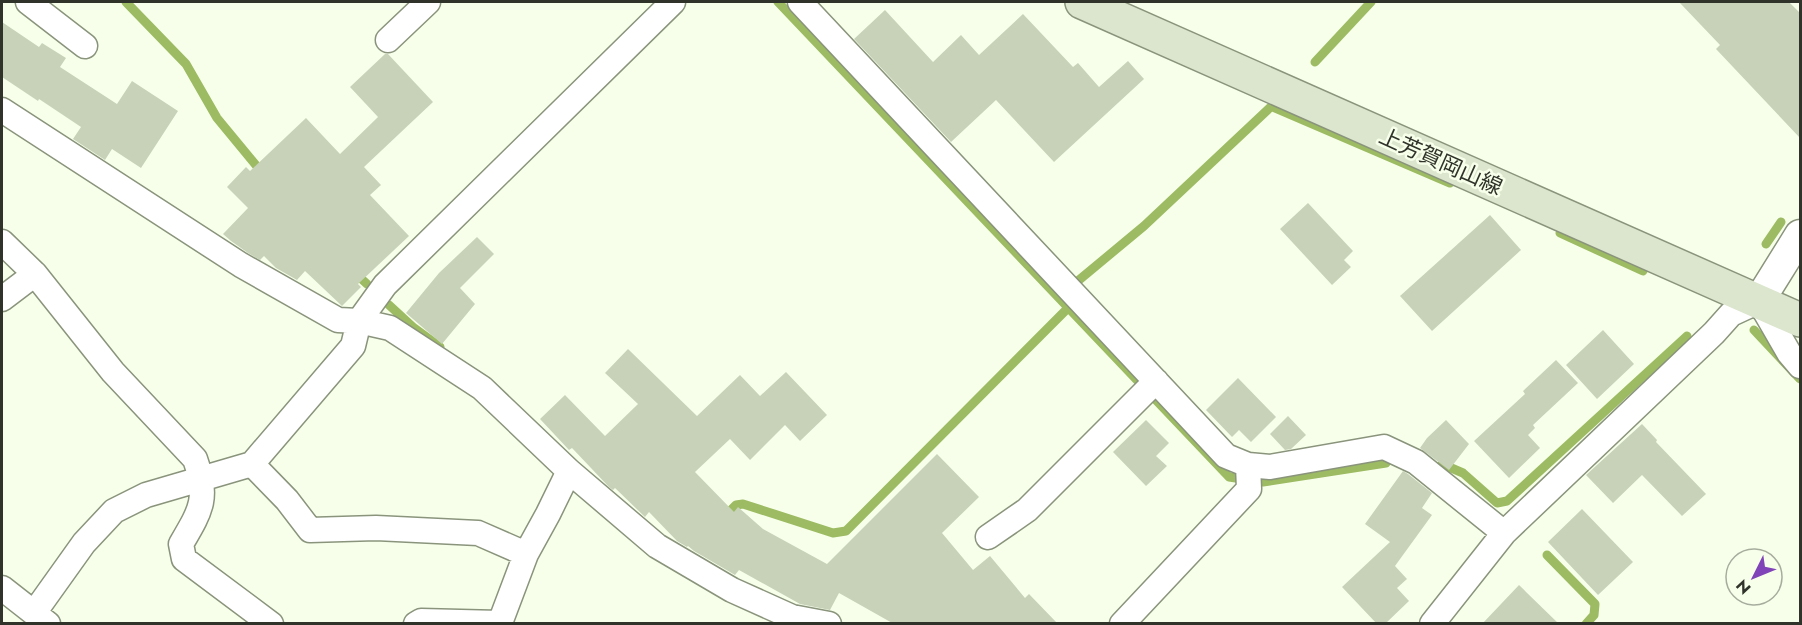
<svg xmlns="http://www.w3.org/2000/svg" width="1802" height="625" font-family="Jost,'Noto Sans JP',sans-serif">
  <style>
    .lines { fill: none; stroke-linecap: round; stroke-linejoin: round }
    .stream { stroke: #9cbb62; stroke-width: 9 }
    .building { fill: #c8d2b9 }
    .minor-casing { stroke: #8a947c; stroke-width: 27 }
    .tertiary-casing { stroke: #8a947c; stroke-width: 33 }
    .secondary-casing { stroke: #8a947c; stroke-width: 36 }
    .minor { stroke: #fff; stroke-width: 24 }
    .tertiary { stroke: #fff; stroke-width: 30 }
    .secondary { stroke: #dce5cd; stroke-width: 33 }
    .labels { text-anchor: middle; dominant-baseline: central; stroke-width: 5; stroke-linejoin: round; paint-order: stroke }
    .street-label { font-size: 22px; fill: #2f3329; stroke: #f7ffea }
  </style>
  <rect width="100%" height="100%" fill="#f7ffea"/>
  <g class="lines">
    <path class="stream" d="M 126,2 L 186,64 L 217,118 L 264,175
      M 778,2 L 1229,477 L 1263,482 L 1386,463
      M 1315,62 L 1371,2
      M 1273,107 L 1450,183
      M 1560,233 L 1643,271
      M 1766,244 L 1781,222
      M 355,273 L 367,284
      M 1079,280 L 1144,226 L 1276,102
      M 389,305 L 414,328 L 440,347
      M 1754,330 L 1800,379
      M 1442,464 L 1463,473 L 1497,503 L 1507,501 L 1687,336
      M 723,518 L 736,505 L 743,504 L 833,533 L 846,531 L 1069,307
      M 1547,555 L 1595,604 L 1594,615 L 1586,624"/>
  </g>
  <path class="building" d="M 1679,2 L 1789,2 L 1800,13 L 1800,138 L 1716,49 L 1720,45 Z
    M 885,10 L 933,62 L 961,35 L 979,55 L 1023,14 L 1073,67 L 1078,63 L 1099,87 L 1128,61 L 1144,79 L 1054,162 L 996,100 L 951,142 L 854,39 Z
    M 2,22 L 39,47 L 42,43 L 66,58 L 60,67 L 117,104 L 132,81 L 178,111 L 141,168 L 112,149 L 105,160 L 73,139 L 81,127 L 39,99 L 38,101 L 2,77 Z
    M 385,54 L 388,54 L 433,102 L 364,167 L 381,185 L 370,195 L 409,236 L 358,284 L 361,287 L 342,306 L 305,271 L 297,280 L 276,268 L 264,256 L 260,260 L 248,253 L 231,241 L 223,234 L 248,208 L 227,187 L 246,167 L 250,171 L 306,118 L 340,154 L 378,117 L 350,87 Z
    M 1308,203 L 1353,251 L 1344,260 L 1351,267 L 1332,285 L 1280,229 Z
    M 1490,215 L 1521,250 L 1432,331 L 1400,296 Z
    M 477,237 L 494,254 L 460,288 L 475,304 L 442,344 L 406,313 L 439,273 Z
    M 1603,330 L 1634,364 L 1597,399 L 1566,365 Z
    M 628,349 L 697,416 L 740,375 L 760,396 L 786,372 L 827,415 L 800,441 L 785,425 L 750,460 L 730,439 L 695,472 L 734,512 L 738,507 L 763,529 L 827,564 L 937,454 L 979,497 L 942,533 L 973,570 L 990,556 L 1025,598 L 1029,594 L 1058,624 L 894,624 L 839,593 L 830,610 L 800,604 L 739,570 L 735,575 L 694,551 L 688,546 L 687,547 L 677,541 L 649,512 L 645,517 L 615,488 L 613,490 L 609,487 L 572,448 L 569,450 L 540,419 L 565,395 L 605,436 L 638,404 L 605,373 Z
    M 1556,360 L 1578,383 L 1533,425 L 1535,428 L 1528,435 L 1540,448 L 1509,478 L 1474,441 L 1525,394 L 1523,391 Z
    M 1238,378 L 1276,417 L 1251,442 L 1239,430 L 1232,437 L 1206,410 Z
    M 1288,416 L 1306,435 L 1291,449 L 1285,450 L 1270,434 Z
    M 1146,420 L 1169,443 L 1156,456 L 1167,466 L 1146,486 L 1113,452 Z
    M 1446,420 L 1469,444 L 1449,470 L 1420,448 L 1427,438 Z
    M 1642,424 L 1657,440 L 1656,442 L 1706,494 L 1682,516 L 1642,475 L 1613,503 L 1586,475 Z
    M 1403,471 L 1408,474 L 1432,493 L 1422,508 L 1432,515 L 1395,566 L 1407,579 L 1397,588 L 1409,601 L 1385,624 L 1377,624 L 1342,587 L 1390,542 L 1365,524 Z
    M 1582,509 L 1633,562 L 1598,595 L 1548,542 Z
    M 1519,585 L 1559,624 L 1482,624 Z"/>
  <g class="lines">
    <defs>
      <path id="minor" d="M 28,2 L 85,46
        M 800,2 L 1226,456 L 1248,465 L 1270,467 L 1384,447 L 1416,462 L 1504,533
        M 388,40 L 428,2
        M 2,110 L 241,265 L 338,320 L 359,321 L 390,328 L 482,388 L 569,471 L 657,546 L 732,590 L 792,617 L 829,624
        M 2,242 L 35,274 L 113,372 L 195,459 C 209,498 201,510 181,544 L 184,559 L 271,624
        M 2,299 L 35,274
        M 252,464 L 287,500 L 310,530 L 376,528 L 478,533 L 526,554
        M 988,537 L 1027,510 L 1156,381
        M 2,588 L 48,624
        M 34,613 L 84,543 L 114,511 L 146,495 L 252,464 L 353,346 L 359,321 L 385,285 L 673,2
        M 416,624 L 421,621 L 500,623 L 526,554 L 548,514 L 569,471
        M 1122,624 L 1249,489 L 1248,465
        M 1432,624 L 1504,533 L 1714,333 L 1731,314 L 1759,301 L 1789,353 L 1800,366"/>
      <path id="tertiary" d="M 1759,301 L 1800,235"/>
      <path id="secondary" d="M 1082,2 L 1800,320"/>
    </defs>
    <use href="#minor" class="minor-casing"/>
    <use href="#tertiary" class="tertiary-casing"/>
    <use href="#secondary" class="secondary-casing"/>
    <use href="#minor" class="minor"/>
    <use href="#tertiary" class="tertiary"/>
    <use href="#secondary" class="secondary"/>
  </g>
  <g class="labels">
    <g class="street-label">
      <text transform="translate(1441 161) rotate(24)">上芳賀岡山線</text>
    </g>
  </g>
  <rect width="1802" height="625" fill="none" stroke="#2f3329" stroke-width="6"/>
  <g transform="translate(1754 577) rotate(227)"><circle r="28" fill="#f7ffea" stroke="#a7ad9d" stroke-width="1.5"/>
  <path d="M0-4.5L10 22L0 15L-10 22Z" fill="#8043b8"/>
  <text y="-9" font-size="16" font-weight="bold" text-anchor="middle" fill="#2f3329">N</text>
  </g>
</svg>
